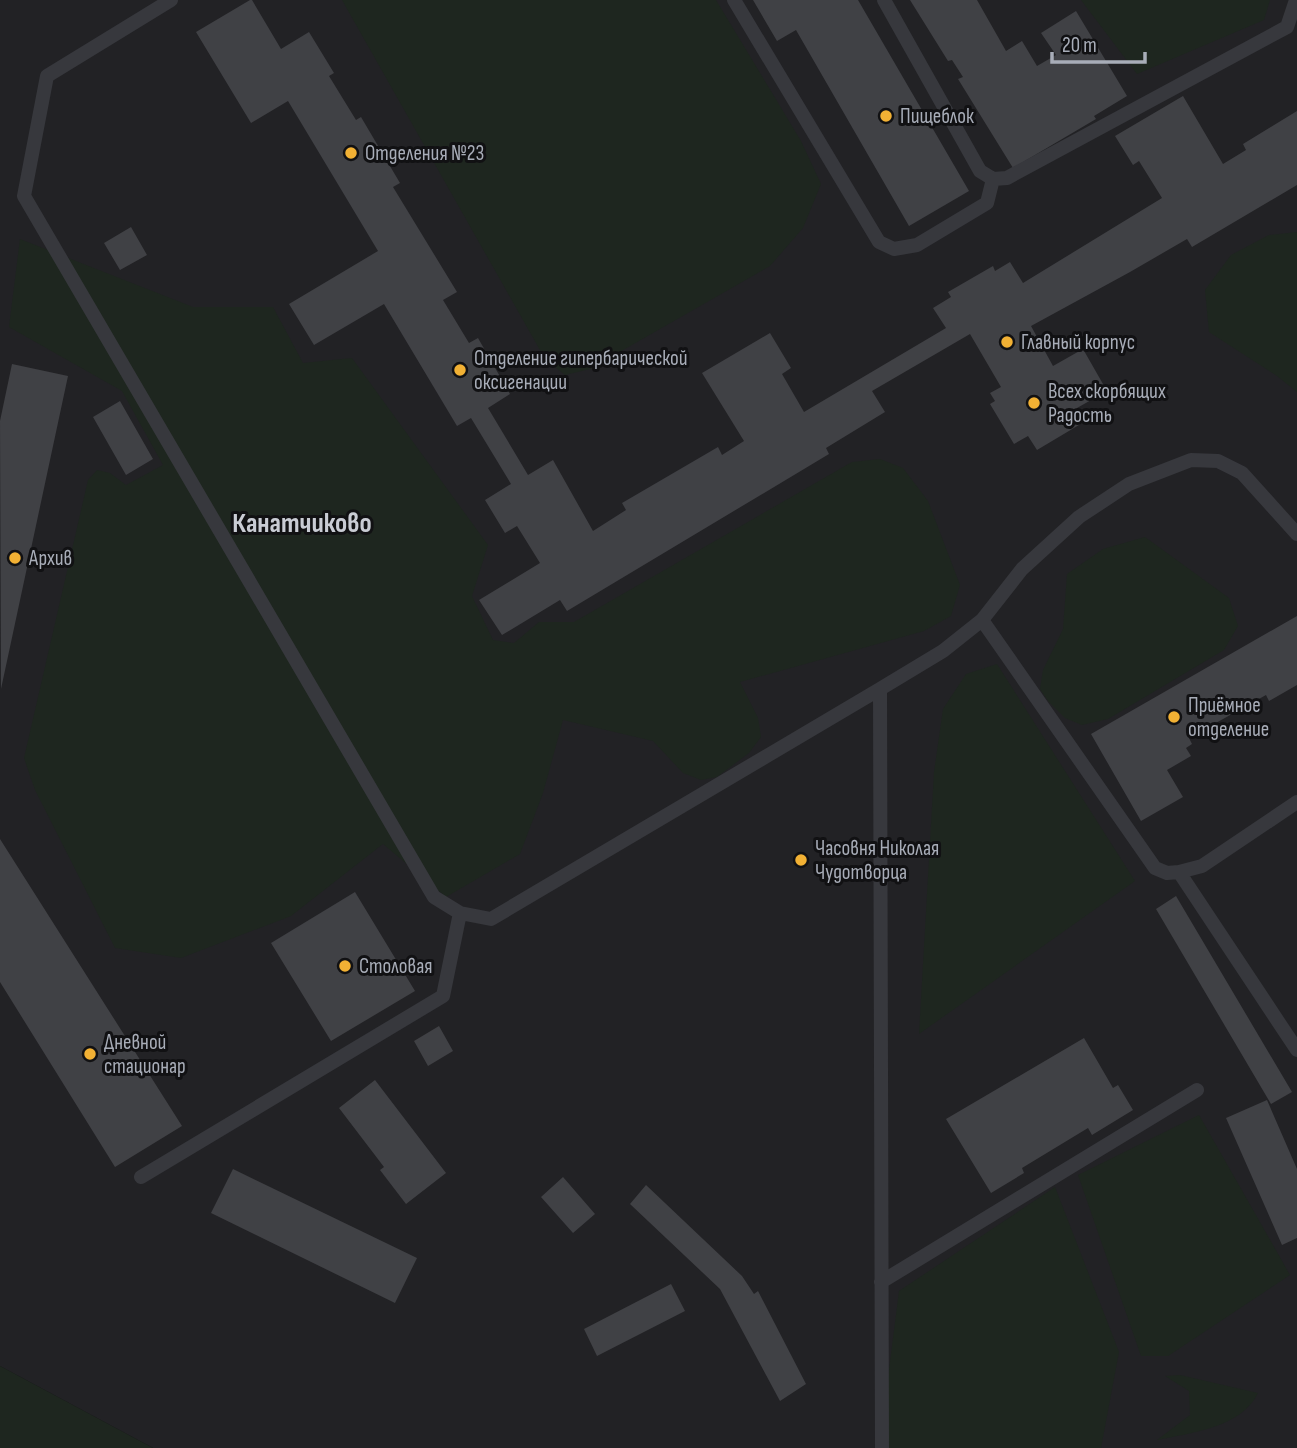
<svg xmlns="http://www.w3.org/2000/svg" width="1297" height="1448" font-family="'Sofia Sans Condensed',sans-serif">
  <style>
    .built { fill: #222225 }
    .green { fill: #1e261f }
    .building { fill: #404145 }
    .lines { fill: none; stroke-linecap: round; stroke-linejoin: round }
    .service { stroke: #37383d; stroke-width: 14 }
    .poi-dot { fill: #f2b134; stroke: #111113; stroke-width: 2.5 }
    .labels { text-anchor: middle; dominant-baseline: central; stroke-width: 6; stroke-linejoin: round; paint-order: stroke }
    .poi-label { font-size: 21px; fill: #a8adb8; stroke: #111113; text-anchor: start }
    .district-label { font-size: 28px; font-weight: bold; fill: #c9ccd4; stroke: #111113 }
  </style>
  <rect width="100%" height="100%" fill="#161618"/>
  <path class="built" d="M 0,0 L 1297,0 L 1297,1448 L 153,1448 L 0,1366 Z"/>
  <path class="green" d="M 342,0 L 716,0 L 801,141 L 821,184 L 803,228 L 770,266 L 590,369 L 565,375 L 545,359 Z
    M 1081,0 L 1270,0 L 1264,20 L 1137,74 Z
    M 1297,232 L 1297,392 L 1277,376 L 1209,332 L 1205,290 L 1231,255 L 1269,235 Z
    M 20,239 L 193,307 L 273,307 L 303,363 L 352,358 L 488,545 L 472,596 L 493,640 L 514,643 L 539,622 L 574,622 L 852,462 L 880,459 L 903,468 L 928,501 L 960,585 L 951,616 L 924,631 L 740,682 L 758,718 L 761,737 L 749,753 L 717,777 L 701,780 L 683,773 L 653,741 L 563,720 L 543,793 L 520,854 L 446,897 L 383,844 L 291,916 L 181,958 L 115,948 L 35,790 L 24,758 L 88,480 L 97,470 L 110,473 L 126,485 L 163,465 L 122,391 L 9,327 Z
    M 1145,537 L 1229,598 L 1238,626 L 1224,650 L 1108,719 L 1082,725 L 1065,718 L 1048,701 L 1040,689 L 1043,670 L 1063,629 L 1067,574 L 1103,549 Z
    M 997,664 L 1135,881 L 919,1034 L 934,772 L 943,709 L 966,674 Z
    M 1199,1115 L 1290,1275 L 1168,1356 L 1141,1356 L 1078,1175 Z
    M 1055,1187 L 1119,1352 L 1101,1448 L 879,1448 L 899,1291 Z
    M 0,1366 L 153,1448 L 0,1448 Z
    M 1180,1375 L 1258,1393 C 1241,1428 1190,1433 1157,1440 L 1190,1415 L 1189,1391 L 1165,1376 Z"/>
  <path class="building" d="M 250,0 L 252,0 L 281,49 L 309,32 L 334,73 L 329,76 L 356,120 L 361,117 L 400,183 L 393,187 L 457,292 L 443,300 L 469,343 L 478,338 L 510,394 L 488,408 L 528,475 L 553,460 L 593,531 L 626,510 L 622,503 L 718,447 L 722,455 L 744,441 L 702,373 L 770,333 L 791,368 L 782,374 L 804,412 L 946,328 L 933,308 L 951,297 L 948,292 L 993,266 L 995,271 L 1010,262 L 1023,283 L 1162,198 L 1139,161 L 1133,165 L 1115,136 L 1183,96 L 1223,164 L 1246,150 L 1243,144 L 1297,111 L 1297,185 L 1192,247 L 1187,239 L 1130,272 L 1031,326 L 1053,366 L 1083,349 L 1107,391 L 1077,408 L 1084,422 L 1037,450 L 1028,436 L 1014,444 L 990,404 L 995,401 L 990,393 L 1001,387 L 970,334 L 872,391 L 885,412 L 826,448 L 829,454 L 567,611 L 560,600 L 502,635 L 479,600 L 540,563 L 517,526 L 505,533 L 485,500 L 511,484 L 471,418 L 457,426 L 384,304 L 314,345 L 289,304 L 378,251 L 288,101 L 251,123 L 196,32 Z
    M 753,0 L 858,0 L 969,191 L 909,226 L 796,30 L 777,41 Z
    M 910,0 L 977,0 L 1006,51 L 1022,41 L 1037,66 L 1056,55 L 1041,33 L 1076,11 L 1127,96 L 1094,116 L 1096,119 L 1013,168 L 958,79 L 963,77 L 952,60 L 948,61 Z
    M 131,227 L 147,255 L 120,270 L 104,243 Z
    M 12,364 L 68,376 L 1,689 L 0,421 Z
    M 120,401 L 153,459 L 126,475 L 93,417 Z
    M 1297,616 L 1297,685 L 1269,701 L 1266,695 L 1189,738 L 1192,744 L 1186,748 L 1191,756 L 1167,770 L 1183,797 L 1141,821 L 1091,734 Z
    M 0,839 L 182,1126 L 115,1167 L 0,982 Z
    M 355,892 L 415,991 L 331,1041 L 271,943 Z
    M 1176,896 L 1292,1092 L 1271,1104 L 1156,909 Z
    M 439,1026 L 453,1051 L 428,1066 L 414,1041 Z
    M 1084,1038 L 1113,1088 L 1118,1085 L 1133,1110 L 1092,1135 L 1088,1128 L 1022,1168 L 1024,1173 L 991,1193 L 946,1119 Z
    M 375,1080 L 446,1173 L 406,1204 L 380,1170 L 384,1167 L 339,1108 Z
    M 1267,1100 L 1297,1169 L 1297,1238 L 1282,1245 L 1226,1118 Z
    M 233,1169 L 417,1258 L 395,1303 L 211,1213 Z
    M 563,1177 L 595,1214 L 573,1233 L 541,1197 Z
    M 646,1185 L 742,1276 L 754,1294 L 758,1291 L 806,1384 L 780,1401 L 720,1289 L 630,1204 Z
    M 671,1284 L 685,1311 L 597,1356 L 584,1329 Z"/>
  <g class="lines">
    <path class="service" d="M 171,0 L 47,76 L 24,196 L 434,897 L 460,913 L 491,919 L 880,689 L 882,1448
      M 734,0 L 879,242 L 894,249 L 917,245 L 987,203 L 993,179
      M 884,0 L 980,171 L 993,179 L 1007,178 L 1287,27 L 1296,0
      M 982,620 L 1155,868 L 1167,873 L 1179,872 L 1202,866 L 1297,802
      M 880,689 L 943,651 L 982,620 L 1022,569 L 1079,517 L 1129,484 L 1191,460 L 1218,461 L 1242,473 L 1297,534
      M 1179,872 L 1297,1050
      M 141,1177 L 443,996 L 460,913
      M 881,1282 L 1197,1090"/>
  </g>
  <g class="poi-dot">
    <circle cx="886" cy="116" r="7"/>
    <circle cx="351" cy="153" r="7"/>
    <circle cx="1007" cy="342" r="7"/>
    <circle cx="460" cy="370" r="7"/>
    <circle cx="1034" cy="403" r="7"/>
    <circle cx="15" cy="558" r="7"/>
    <circle cx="1174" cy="717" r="7"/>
    <circle cx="801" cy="860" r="7"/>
    <circle cx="345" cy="966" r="7"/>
    <circle cx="90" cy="1054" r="7"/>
  </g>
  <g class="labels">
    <g class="poi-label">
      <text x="900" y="116">Пищеблок</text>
      <text x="365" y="153">Отделения №23</text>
      <text x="1021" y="342">Главный корпус</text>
      <text x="474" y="358">Отделение гипербарической<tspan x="474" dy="24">оксигенации</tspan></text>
      <text x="1048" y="391">Всех скорбящих<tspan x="1048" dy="24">Радость</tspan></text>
      <text x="29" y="558">Архив</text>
      <text x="1188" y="705">Приёмное<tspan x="1188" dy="24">отделение</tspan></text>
      <text x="815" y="848">Часовня Николая<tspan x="815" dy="24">Чудотворца</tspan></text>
      <text x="359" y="966">Столовая</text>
      <text x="104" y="1042">Дневной<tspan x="104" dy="24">стационар</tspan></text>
    </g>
    <g class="district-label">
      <text x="302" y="523">Канатчиково</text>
    </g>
  </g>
  <path d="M1052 52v10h93v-10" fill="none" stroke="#a8adb8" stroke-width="3.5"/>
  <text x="1062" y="52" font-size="21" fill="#a8adb8" stroke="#111113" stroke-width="5" paint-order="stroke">20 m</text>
</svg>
